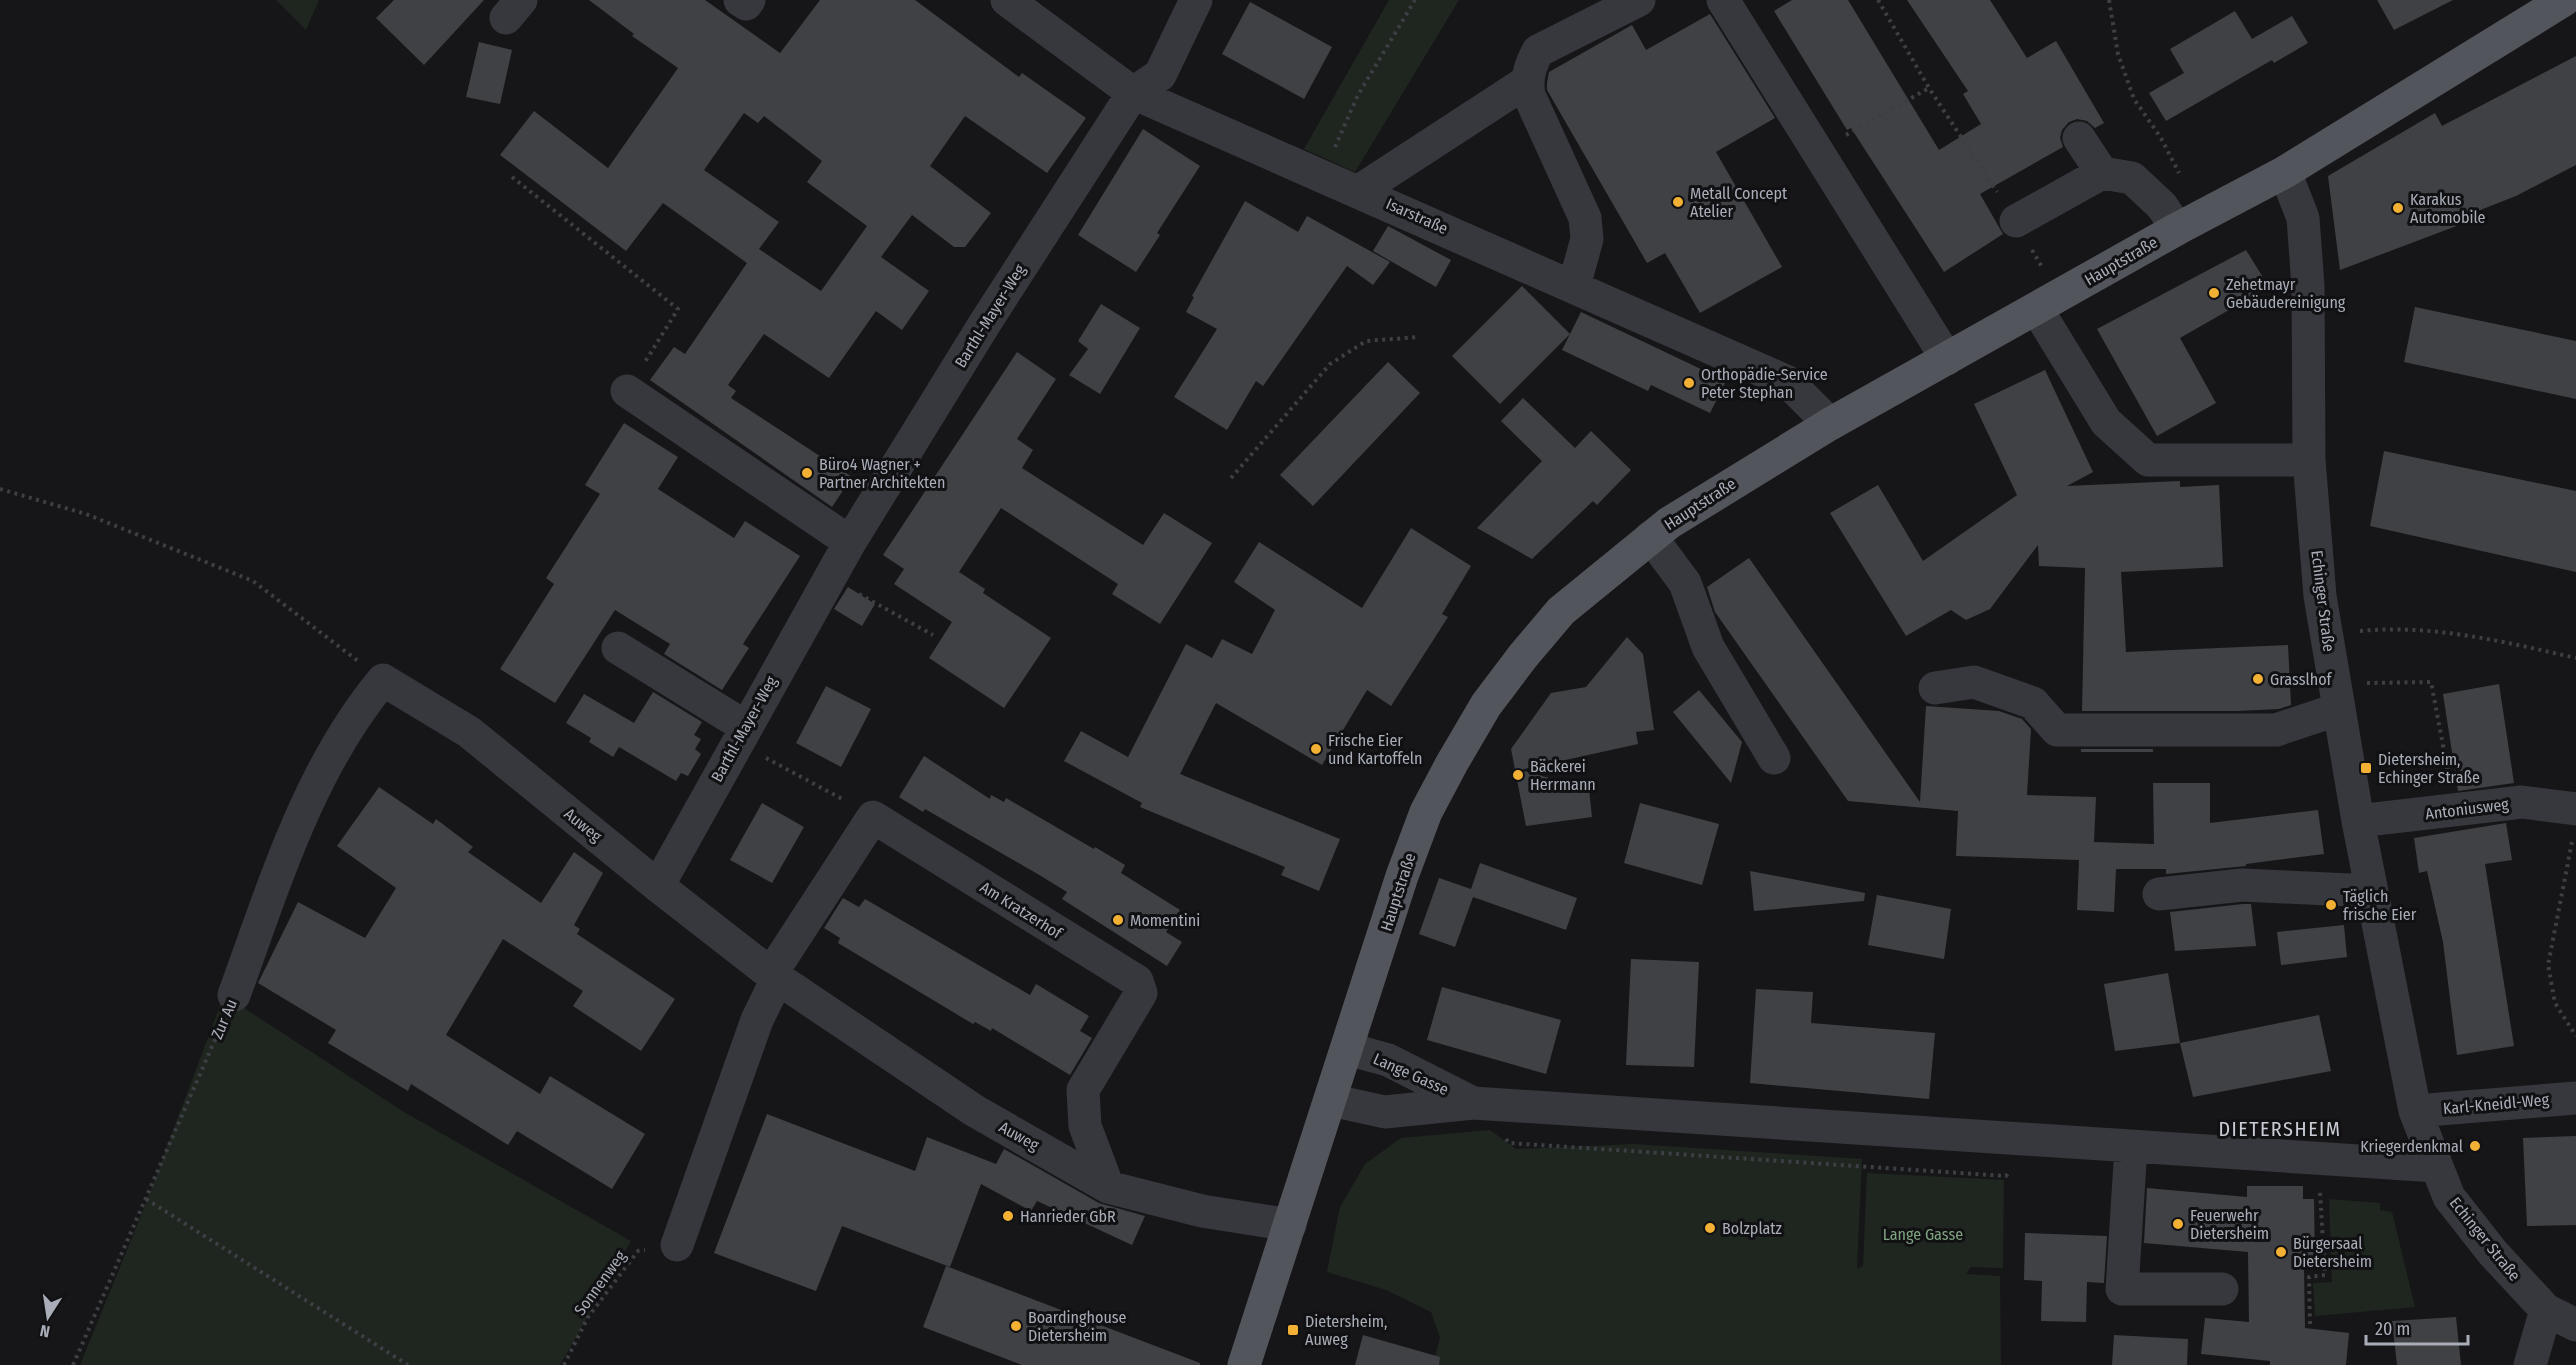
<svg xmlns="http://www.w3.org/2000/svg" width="2576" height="1365" font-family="'Fira Sans Condensed',sans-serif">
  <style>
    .green { fill: #1e261f }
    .building { fill: #404145; fill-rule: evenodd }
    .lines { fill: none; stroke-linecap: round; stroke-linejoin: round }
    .path { stroke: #3d3f44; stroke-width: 4; stroke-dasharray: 3 4.5; stroke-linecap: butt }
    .minor { stroke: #37383d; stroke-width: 33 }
    .major { stroke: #53555c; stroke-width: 33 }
    .poi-dot { fill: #f2b134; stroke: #111113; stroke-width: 2 }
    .labels { text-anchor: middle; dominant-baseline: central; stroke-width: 6; stroke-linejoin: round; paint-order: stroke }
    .poi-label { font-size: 16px; fill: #a8adb8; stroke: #111113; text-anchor: start }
    .street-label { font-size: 16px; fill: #a8adb8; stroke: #111113 }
    .park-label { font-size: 16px; fill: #7fa381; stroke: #111113 }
    .quarter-label { font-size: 20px; letter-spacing: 1.5px; fill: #c9ccd4; stroke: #111113 }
  </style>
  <rect width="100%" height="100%" fill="#161618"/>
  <path class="green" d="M 276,0 L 319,0 L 306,30 Z
    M 1389,0 L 1459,0 L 1355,172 L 1304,149 Z
    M 224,995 L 404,1112 L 631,1241 L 560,1365 L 80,1365 L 144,1208 Z
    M 1490,1130 L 1516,1149 L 1634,1144 L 1862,1159 L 1857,1269 L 1863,1266 L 1867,1173 L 2004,1180 L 2003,1268 L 1971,1267 L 1966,1274 L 2000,1276 L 2001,1365 L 1433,1365 L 1440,1337 L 1431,1312 L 1386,1290 L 1327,1272 L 1340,1207 L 1365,1164 L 1401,1138 Z
    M 2329,1199 L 2380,1203 L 2380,1210 L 2392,1212 L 2415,1307 L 2315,1316 L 2313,1283 L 2332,1282 Z"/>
  <path class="building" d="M 394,0 L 484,0 L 424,65 L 376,18 Z
    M 589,0 L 705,0 L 780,53 L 820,0 L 915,0 L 1019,77 L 1022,73 L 1086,118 L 1047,173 L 965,116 L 930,166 L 991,213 L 965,247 L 954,247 L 912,215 L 881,257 L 929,291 L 902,330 L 876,311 L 829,378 L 764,334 L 728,385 L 736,391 L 731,398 L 852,477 L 832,507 L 650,380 L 674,347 L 685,354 L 747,263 L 663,203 L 626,251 L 500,155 L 534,111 L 608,168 L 678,68 L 632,36 L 634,34 ZM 744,113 L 758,123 L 764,116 L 822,161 L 807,182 L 867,226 L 821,291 L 759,249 L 779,222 L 704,170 Z
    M 1792,0 L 1848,0 L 1939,150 L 1981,124 L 1963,94 L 1968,91 L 1907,0 L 1990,0 L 2027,58 L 2056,41 L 2104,123 L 2095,128 L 2087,121 L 2077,119 L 2069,122 L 2062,130 L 2060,138 L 2063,147 L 1980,194 L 2003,234 L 1944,272 L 1851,128 L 1847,130 L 1774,11 Z
    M 2377,0 L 2453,0 L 2394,30 Z
    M 1250,2 L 1332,47 L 1304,99 L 1222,54 Z
    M 2235,11 L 2252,39 L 2292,16 L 2308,43 L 2274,63 L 2272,60 L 2166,121 L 2149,93 L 2184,73 L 2170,49 Z
    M 1710,14 L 1775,118 L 1716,152 L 1782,267 L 1700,313 L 1665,253 L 1647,263 L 1547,90 L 1547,83 L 1549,72 L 1632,25 L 1646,50 Z
    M 479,42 L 512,50 L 500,104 L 466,97 Z
    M 2576,56 L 2576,165 L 2516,196 L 2465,216 L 2467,222 L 2340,270 L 2328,176 L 2435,113 L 2442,126 Z
    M 1143,129 L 1200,166 L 1157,233 L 1160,235 L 1136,272 L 1078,235 Z
    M 1245,201 L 1298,232 L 1307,216 L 1390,262 L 1373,285 L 1347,266 L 1263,386 L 1256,381 L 1227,430 L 1174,397 L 1217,329 L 1186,312 L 1194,297 L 1192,296 Z
    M 1388,226 L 1451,260 L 1436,287 L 1373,251 Z
    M 2246,250 L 2269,287 L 2180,338 L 2216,403 L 2157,436 L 2097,329 Z
    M 1522,286 L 1570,334 L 1500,404 L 1452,356 Z
    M 1101,304 L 1140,328 L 1100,394 L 1069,375 L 1088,349 L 1078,341 Z
    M 2415,307 L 2576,341 L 2576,399 L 2404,362 Z
    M 1581,312 L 1726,381 L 1710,413 L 1651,385 L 1648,391 L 1562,350 Z
    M 1017,352 L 1056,379 L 1017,439 L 1033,450 L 1022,468 L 1143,545 L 1164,513 L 1212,543 L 1160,624 L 1112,594 L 1118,584 L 1001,508 L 959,572 L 985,589 L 983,593 L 1051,638 L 1004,708 L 929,658 L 952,622 L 894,584 L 904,569 L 883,555 Z
    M 1388,362 L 1420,393 L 1313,506 L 1280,475 Z
    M 2045,370 L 2093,472 L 2067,486 L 2180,481 L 2180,487 L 2219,485 L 2223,567 L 2121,572 L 2126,652 L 2288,645 L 2291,705 L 2279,709 L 2238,711 L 2082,711 L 2085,568 L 2039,566 L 2038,545 L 1990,609 L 1966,620 L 1951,610 L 1906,636 L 1830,513 L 1878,485 L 1923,561 L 2017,495 L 1974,404 Z
    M 1523,398 L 1575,448 L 1591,431 L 1631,470 L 1597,505 L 1593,501 L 1532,559 L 1477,528 L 1542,461 L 1501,421 Z
    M 624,423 L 678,457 L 658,489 L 734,538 L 745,521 L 800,556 L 743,644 L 749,648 L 722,690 L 664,654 L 670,644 L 615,610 L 555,703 L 500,669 L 554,584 L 546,578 L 600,494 L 585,485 Z
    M 2384,451 L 2576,491 L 2576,572 L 2370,526 Z
    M 1411,528 L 1471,566 L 1442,614 L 1448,617 L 1391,706 L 1367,690 L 1322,765 L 1216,703 L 1180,774 L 1340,839 L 1319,891 L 1281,875 L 1285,867 L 1140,807 L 1142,803 L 1064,761 L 1081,731 L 1128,757 L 1186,644 L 1212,658 L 1222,639 L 1252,654 L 1275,610 L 1234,582 L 1259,542 L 1362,608 Z
    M 1749,558 L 1920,802 L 1926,706 L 1999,711 L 2022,719 L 2031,729 L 2027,795 L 2096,797 L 2094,842 L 2154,844 L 2153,783 L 2210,783 L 2210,823 L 2318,810 L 2324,854 L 2246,864 L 2246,866 L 2166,874 L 2166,869 L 2116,869 L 2114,912 L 2077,910 L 2079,860 L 1956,856 L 1958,811 L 1848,801 L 1715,612 L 1707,587 Z
    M 848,587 L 875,604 L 862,626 L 834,609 Z
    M 1627,637 L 1643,654 L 1654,730 L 1636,732 L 1638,744 L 1520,770 L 1589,789 L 1592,817 L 1526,826 L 1511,749 L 1551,693 L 1586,687 Z
    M 2499,684 L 2514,783 L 2458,791 L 2443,694 Z
    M 826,686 L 871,709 L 841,767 L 796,743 Z
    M 1699,690 L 1742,742 L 1731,783 L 1673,712 Z
    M 653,692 L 702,722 L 694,735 L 701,739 L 695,749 L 701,754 L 688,776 L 681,773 L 676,781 L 619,747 L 613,757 L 589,742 L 591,738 L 566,723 L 584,694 L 634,723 Z
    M 2081,749 L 2153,749 L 2153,752 L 2081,752 Z
    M 924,756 L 990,799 L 991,795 L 1004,802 L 1006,798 L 1094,849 L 1095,847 L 1125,865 L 1121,873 L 1180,910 L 1166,932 L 1182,942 L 1167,966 L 1062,899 L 1067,892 L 1041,876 L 925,809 L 923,812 L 899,797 Z
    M 379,787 L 433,824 L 436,819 L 473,847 L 468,852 L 541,903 L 574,852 L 603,873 L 574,925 L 580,929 L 577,934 L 675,999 L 641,1051 L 573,1006 L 583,991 L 503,939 L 446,1035 L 540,1094 L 550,1076 L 645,1134 L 612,1189 L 517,1131 L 508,1145 L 411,1084 L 408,1091 L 328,1043 L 336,1030 L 258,983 L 298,902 L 365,938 L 396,888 L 337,846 Z
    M 762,803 L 804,827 L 772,883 L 730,860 Z
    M 1640,803 L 1719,824 L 1702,885 L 1624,863 Z
    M 2506,823 L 2512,860 L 2485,864 L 2514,1046 L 2457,1055 L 2443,942 L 2427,871 L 2419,873 L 2414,838 Z
    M 1480,863 L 1577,898 L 1566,930 L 1473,897 L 1455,947 L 1419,934 L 1439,878 L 1471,889 Z
    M 1750,871 L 1865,893 L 1864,901 L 1754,911 Z
    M 1877,895 L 1951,909 L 1944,959 L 1868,945 Z
    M 843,898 L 859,907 L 865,899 L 1030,995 L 1036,984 L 1089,1016 L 1080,1031 L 1092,1038 L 1070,1075 L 992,1028 L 991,1031 L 975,1022 L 973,1024 L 838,943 L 840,938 L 824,928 Z
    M 2243,904 L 2251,904 L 2256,946 L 2175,951 L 2170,912 Z
    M 2344,925 L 2347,957 L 2281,965 L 2277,932 Z
    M 1631,959 L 1699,962 L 1694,1067 L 1626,1065 Z
    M 2168,973 L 2180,1043 L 2115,1051 L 2104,984 Z
    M 1442,987 L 1561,1020 L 1546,1074 L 1427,1040 Z
    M 1756,989 L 1813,992 L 1811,1023 L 1935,1033 L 1929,1099 L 1750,1083 Z
    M 2319,1015 L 2331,1071 L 2193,1097 L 2180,1043 Z
    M 767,1114 L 915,1171 L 927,1137 L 996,1164 L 1004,1149 L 1099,1203 L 1145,1216 L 1132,1245 L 1037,1201 L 1031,1211 L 981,1184 L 950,1267 L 842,1226 L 816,1291 L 714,1253 Z
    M 2576,1136 L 2576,1225 L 2527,1226 L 2523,1138 Z
    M 2247,1186 L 2303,1186 L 2303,1199 L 2314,1199 L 2315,1269 L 2304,1269 L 2305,1328 L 2349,1333 L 2346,1365 L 2270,1365 L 2270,1361 L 2201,1354 L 2205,1318 L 2249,1322 L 2248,1252 L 2144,1243 L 2147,1188 L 2247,1197 Z
    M 2025,1233 L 2107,1236 L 2104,1283 L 2087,1282 L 2086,1322 L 2041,1321 L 2042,1281 L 2024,1280 Z
    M 946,1266 L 1200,1363 L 1200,1365 L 1022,1365 L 923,1327 Z
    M 2456,1317 L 2461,1365 L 2397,1365 L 2392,1321 Z
    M 1363,1335 L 1440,1357 L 1439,1365 L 1355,1365 Z
    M 2114,1335 L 2188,1339 L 2187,1365 L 2112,1365 Z"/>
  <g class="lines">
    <path class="path" d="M 1878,0 L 1929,88 L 1997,192
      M 2109,0 L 2118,54 L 2134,99 L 2161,138 L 2179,173
      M 1846,135 L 1929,88
      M 1335,147 L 1358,95 L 1415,0
      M 512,177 L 678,309 L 645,362
      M 2032,250 L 2042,267
      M 1231,478 L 1330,364 L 1366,341 L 1419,337
      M 0,489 L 86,514 L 253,581 L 358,661
      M 859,594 L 933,635
      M 2360,631 C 2433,624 2505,642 2576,658
      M 2367,683 L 2431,682 L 2449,777
      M 766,758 L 844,800
      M 2572,842 L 2548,965 L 2555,1003 L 2576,1036
      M 1506,1139 L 1509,1143 L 2006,1176 L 2010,1171
      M 146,1199 L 408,1365
      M 2310,1324 L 2309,1277 L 2325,1275 L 2320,1192
      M 73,1365 L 221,1026
      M 564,1365 L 588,1317 L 638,1251 L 645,1250"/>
    <path class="minor" d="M 740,0 L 746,4 L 749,0
      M 1007,0 L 1133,93 L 1788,382 L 1830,424
      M 1723,0 L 1947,359
      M 506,18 L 521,0
      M 2079,138 L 2102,173 L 2132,178 L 2162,206 L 2177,229
      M 2285,172 L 2303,218 L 2308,286 L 2309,460 L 2320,596 L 2358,821 L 2415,1111 L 2449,1197 L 2493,1253 L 2546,1310 L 2576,1325
      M 1359,191 L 1526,82
      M 2016,221 L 2102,173
      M 1574,286 L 1587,239 L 1585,218 L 1529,95 C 1526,78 1530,66 1538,51 L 1639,0
      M 2037,309 L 2106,422 L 2148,460 L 2309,460
      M 627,391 L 850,542
      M 1651,537 L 1685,583 L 1708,647 L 1774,758
      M 618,648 L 746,727
      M 1935,688 L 1974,682 L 2033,703 L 2057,730 L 2276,730 L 2339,709
      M 2358,821 L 2522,802 L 2576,809
      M 658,886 L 850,542 L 985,323 L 1133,93 L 1160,75 L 1196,0
      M 2159,894 L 2242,885 L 2371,891
      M 771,974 L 873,817 L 1137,981 L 1141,993 L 1083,1090 L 1085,1126 L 1108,1187
      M 234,995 C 274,886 308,770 383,680 L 469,732 L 658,886 L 771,974 L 975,1111 L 1108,1187 L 1202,1211 L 1290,1225
      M 1348,1049 L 1388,1060 L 1473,1103
      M 1330,1100 L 1385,1112 L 1473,1103 L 2436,1166
      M 2415,1111 L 2576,1098
      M 2131,1147 L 2122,1289 L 2222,1289
      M 677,1245 L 757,1020 L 777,979
      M 2530,1365 L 2546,1310"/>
    <path class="major" d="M 1244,1365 L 1402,876 L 1426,812 L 1452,763 L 1486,705 L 1523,656 L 1561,611 L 1669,523 L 1830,424 L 2177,229 L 2285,172 L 2564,0"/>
  </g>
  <g class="poi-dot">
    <circle cx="1678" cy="202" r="6"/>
    <circle cx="2398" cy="208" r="6"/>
    <circle cx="2214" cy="293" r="6"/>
    <circle cx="1689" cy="383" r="6"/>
    <circle cx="807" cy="473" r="6"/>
    <circle cx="2258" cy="679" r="6"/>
    <circle cx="1316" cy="749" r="6"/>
    <rect x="2360" y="762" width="12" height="12" rx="3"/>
    <circle cx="1518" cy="775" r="6"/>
    <circle cx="2331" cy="905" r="6"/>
    <circle cx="1118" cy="920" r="6"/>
    <circle cx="2475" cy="1146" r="6"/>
    <circle cx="1008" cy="1216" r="6"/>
    <circle cx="2178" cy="1224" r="6"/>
    <circle cx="1710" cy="1228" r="6"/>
    <circle cx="2281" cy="1252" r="6"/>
    <circle cx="1016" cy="1326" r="6"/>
    <rect x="1287" y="1324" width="12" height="12" rx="3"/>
  </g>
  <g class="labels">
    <g class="poi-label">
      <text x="1690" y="193">Metall Concept<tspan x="1690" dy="18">Atelier</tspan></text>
      <text x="2410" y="199">Karakus<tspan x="2410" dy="18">Automobile</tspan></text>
      <text x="2226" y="284">Zehetmayr<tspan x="2226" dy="18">Gebäudereinigung</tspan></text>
      <text x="1701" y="374">Orthopädie-Service<tspan x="1701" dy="18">Peter Stephan</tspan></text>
      <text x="819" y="464">Büro4 Wagner +<tspan x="819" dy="18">Partner Architekten</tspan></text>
      <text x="2270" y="679">Grasslhof</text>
      <text x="1328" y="740">Frische Eier<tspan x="1328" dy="18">und Kartoffeln</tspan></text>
      <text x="2378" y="759">Dietersheim,<tspan x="2378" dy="18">Echinger Straße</tspan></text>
      <text x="1530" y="766">Bäckerei<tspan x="1530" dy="18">Herrmann</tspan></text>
      <text x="2343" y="896">Täglich<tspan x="2343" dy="18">frische Eier</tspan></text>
      <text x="1130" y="920">Momentini</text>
      <text x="2463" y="1146" text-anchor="end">Kriegerdenkmal</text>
      <text x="2190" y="1215">Feuerwehr<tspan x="2190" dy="18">Dietersheim</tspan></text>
      <text x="1020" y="1216">Hanrieder GbR</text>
      <text x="1722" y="1228">Bolzplatz</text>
      <text x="2293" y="1243">Bürgersaal<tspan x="2293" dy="18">Dietersheim</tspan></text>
      <text x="1028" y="1317">Boardinghouse<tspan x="1028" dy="18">Dietersheim</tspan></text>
      <text x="1305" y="1321">Dietersheim,<tspan x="1305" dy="18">Auweg</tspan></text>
    </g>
    <g class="street-label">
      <text transform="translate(1417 216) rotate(24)">Isarstraße</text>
      <text transform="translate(2121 261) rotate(-30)">Hauptstraße</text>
      <text transform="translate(990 316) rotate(-58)">Barthl-Mayer-Weg</text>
      <text transform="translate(1700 504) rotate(-33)">Hauptstraße</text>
      <text transform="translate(2323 601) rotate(83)">Echinger Straße</text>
      <text transform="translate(744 729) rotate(-61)">Barthl-Mayer-Weg</text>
      <text transform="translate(2467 809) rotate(-7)">Antoniusweg</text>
      <text transform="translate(583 825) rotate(39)">Auweg</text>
      <text transform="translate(1398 892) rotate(-72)">Hauptstraße</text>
      <text transform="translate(1021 910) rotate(32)">Am Kratzerhof</text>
      <text transform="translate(224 1019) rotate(-67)">Zur Au</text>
      <text transform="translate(1411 1074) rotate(24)">Lange Gasse</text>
      <text transform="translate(2496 1104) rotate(-5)">Karl-Kneidl-Weg</text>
      <text transform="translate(1019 1136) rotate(29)">Auweg</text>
      <text transform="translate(2485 1239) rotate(51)">Echinger Straße</text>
      <text transform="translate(600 1283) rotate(-54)">Sonnenweg</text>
    </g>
    <g class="park-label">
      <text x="1923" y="1234">Lange Gasse</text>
    </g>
    <g class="quarter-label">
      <text x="2280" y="1129">DIETERSHEIM</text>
    </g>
  </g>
  <g transform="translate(48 1317) rotate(192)" stroke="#111113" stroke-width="4.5" paint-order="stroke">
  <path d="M0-4.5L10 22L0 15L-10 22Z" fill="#a8adb8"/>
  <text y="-9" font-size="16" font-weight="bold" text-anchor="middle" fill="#a8adb8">N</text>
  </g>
  <path d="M2366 1335v9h102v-9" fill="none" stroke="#a8adb8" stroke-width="3"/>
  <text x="2375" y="1335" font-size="18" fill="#a8adb8" stroke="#111113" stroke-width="4.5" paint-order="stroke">20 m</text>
</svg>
